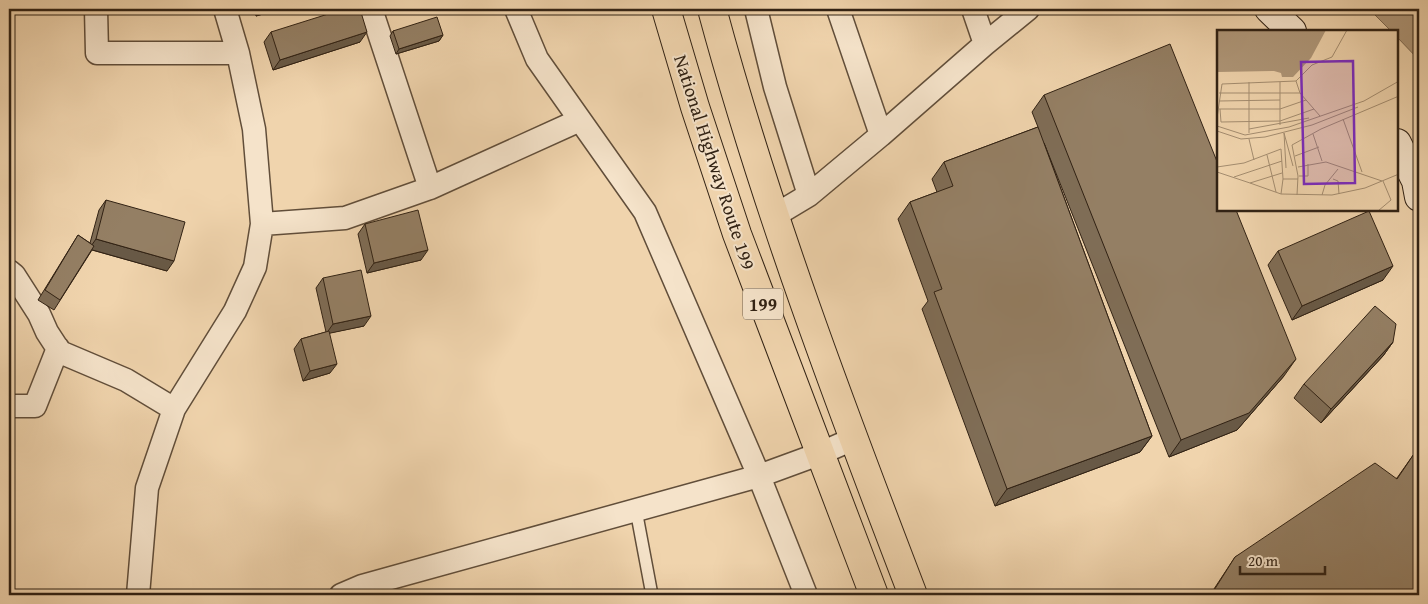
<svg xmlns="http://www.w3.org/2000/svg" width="1428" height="604" font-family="'Gentium Book Plus',serif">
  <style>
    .water { fill: #af9779; stroke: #7d6851 }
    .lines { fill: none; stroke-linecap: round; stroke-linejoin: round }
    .lane-casing { stroke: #614e3a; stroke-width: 14 }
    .street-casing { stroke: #614e3a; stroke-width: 25 }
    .secondary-casing { stroke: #312214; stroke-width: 30 }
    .highway-casing { stroke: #312214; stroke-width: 30 }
    .lane { stroke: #f5e3ca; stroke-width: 11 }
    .street { stroke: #f5e3ca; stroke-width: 22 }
    .secondary { stroke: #f5e3ca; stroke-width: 28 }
    .highway { stroke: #f0d4ad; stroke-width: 28 }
    .wall { fill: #7f6d56; stroke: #312214 }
    .shaded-wall { fill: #685946; stroke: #312214 }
    .building { fill: #947f64; stroke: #312214 }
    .labels { text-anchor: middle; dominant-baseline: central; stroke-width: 4; stroke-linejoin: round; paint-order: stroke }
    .shield { fill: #f5e3ca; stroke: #6c5c4b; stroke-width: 1 }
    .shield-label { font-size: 18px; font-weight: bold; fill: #312214 }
    .street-label { font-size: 19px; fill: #312214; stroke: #f5e3ca }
    .inset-road { fill: none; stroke: #a48d70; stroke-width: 1 }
    .view { fill: #7b2cbf; fill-opacity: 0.15; stroke: #7b2cbf; stroke-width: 2.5 }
    .inset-edge { fill: none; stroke: #312214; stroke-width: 2.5 }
  </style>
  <rect width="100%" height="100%" fill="#f0d4ad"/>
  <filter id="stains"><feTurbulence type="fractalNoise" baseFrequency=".004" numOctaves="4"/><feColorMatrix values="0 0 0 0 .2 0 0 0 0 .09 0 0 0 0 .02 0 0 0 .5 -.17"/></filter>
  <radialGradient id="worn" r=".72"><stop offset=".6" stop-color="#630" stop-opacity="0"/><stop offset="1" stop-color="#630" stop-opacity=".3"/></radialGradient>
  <path class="water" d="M 1369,9 L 1419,9 L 1419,60 L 1397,37 L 1397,31 L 1391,31 Z"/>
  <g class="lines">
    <defs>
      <path id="lane" d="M 636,510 L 652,595"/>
      <path id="street" d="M 96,9 L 97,53 L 238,53
        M 371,9 L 430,188
        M 516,9 L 537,59 L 645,212 L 759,476 L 806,595
        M 756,9 L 775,87 L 809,195
        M 838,9 L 881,135
        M 973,9 L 985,44
        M 774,216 L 809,195 L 881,135 L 985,44 L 1028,9
        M 262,224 L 345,218 L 430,188 L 580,120
        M 9,271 L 14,275 L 39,314 L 47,332 L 60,352 L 126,380 L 174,409
        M 9,406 L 35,406 L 58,348
        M 138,595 L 147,488 L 174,409 L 235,311 L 255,267 L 262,224 L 254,129 L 238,53 L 225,9
        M 341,595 L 362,586 L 759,476 L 819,454 L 853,439"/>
      <path id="secondary" d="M 1269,9 L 1292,31
        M 1397,143 L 1416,181 L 1419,197"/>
      <path id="highway" d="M 666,9 L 695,107 L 737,234 L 874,595
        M 712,9 C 766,209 839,402 913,595"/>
    </defs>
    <use href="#lane" class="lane-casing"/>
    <use href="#street" class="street-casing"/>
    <use href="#secondary" class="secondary-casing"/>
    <use href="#highway" class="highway-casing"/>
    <use href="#lane" class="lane"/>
    <use href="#street" class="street"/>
    <use href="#secondary" class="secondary"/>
    <use href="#highway" class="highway"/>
  </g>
  <path class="wall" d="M 254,9 L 280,9 L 256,16 Z
    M 393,31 L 443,35 L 439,41 L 396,54 L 390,36 Z
    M 271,32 L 360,42 L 273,70 L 264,42 Z
    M 1044,95 L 1284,376 L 1237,430 L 1169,457 L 1044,143 L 1152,436 L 1140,452 L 995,506 L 922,309 L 928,301 L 898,219 L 910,202 L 937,192 L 932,179 L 944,162 L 1038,127 L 1032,112 Z
    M 106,200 L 167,271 L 92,250 L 54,310 L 38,300 L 78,235 L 90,243 L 99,210 Z
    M 365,224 L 421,260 L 367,273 L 358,234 Z
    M 1278,251 L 1383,280 L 1292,320 L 1268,265 Z
    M 323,278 L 364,326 L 329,333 L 330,373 L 303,381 L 294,349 L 301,339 L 326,332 L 316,288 Z
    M 1393,342 L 1383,356 L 1321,423 L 1294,398 L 1304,384 Z
    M 1416,451 L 1419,595 L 1210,595 L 1235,557 L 1397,478 Z"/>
  <path class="shaded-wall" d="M 266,9 L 280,9 L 256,16 L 260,11 Z
    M 367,32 L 360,42 L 273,70 L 280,60 Z
    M 443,35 L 439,41 L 396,54 L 399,49 Z
    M 96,239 L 174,261 L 167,271 L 89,249 Z
    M 428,250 L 421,260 L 367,273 L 374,263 Z
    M 1393,266 L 1383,280 L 1292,320 L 1302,306 Z
    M 371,316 L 364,326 L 326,334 L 333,324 Z
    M 1393,342 L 1383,356 L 1321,423 L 1331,409 Z
    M 1296,359 L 1284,376 L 1237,430 L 1169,457 L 1181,440 Z
    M 337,364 L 330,373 L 303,381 L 310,371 Z
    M 1152,436 L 1140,452 L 995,506 L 1007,489 Z"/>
  <path class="building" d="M 344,9 L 360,9 L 367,32 L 280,60 L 271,32 Z
    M 437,17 L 443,35 L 399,49 L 393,31 Z
    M 1170,44 L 1218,164 L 1218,210 L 1236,210 L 1296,359 L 1249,413 L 1181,440 L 1044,95 Z
    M 1038,127 L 1152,436 L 1007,489 L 934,292 L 942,289 L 910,202 L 953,186 L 944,162 Z
    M 106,200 L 185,222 L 174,261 L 96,239 Z
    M 418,210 L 428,250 L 374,263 L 365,224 Z
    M 1369,211 L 1393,266 L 1302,306 L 1278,251 Z
    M 78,235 L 94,246 L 60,300 L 45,290 Z
    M 361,270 L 371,316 L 333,324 L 323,278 Z
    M 1375,306 L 1396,324 L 1393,342 L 1331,409 L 1304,384 Z
    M 329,331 L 337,364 L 310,371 L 301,339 Z
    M 1416,451 L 1419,452 L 1419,595 L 1211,595 L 1235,557 L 1375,463 L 1397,479 Z"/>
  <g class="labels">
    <rect class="shield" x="743" y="288.5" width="40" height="31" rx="4"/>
    <g class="shield-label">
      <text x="763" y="304">199</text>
    </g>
    <g class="street-label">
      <text transform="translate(715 162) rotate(72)">National Highway Route 199</text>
    </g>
  </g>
  <g transform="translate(1217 30)">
    <rect width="181" height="181" fill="#f0d4ad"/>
    <path d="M 0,0 L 109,0 L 94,28 L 76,47 L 65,47 L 64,43 L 57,41 L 1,42 Z" fill="#af9779"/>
    <path class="inset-road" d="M 79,51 L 83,63 L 103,86M 32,52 L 32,103M 63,52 L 63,95M 2,63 L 83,63M 2,71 L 63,70M 2,79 L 63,79 L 89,70M 3,79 L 4,92 L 63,91 L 97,79M 0,88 L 5,54 L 79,51 L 95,35 L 115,27 L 130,0M 126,89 L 145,142M 0,96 L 28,105 L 72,97 L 147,71 L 182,51M 32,99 L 92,88M 0,101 L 24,109 L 48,107 L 95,95 L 141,77M 67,103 L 69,138M 67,103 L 76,136M 96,104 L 105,131M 32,109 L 37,130M 50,125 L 59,162M 78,126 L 102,117M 0,137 L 27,133 L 64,119 L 66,149 L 81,149M 81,137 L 109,132 L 165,151M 0,142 L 33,153 L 65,143M 82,146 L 91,146 L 91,134M 17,147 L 65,131M 116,149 L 121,151 L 122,164M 33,153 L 64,164 L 115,165 L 148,158 L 182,144M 64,164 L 66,149M 80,165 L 81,146 L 75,115 L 104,99 L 182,66M 105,165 L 108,155 L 121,139M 161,181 L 174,170 L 166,151"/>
    <path class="view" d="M 136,31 L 138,153 L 87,154 L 84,32 Z"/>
    <rect width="181" height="181" class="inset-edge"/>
  </g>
  <rect width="1428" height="604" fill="none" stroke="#f0d4ad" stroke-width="30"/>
  <rect x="10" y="10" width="1408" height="584" fill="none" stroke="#312214" stroke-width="2.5"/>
  <rect x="15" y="15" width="1398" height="574" fill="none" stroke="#312214"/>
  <path d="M1240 566v8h85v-8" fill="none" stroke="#312214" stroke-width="2.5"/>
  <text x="1248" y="566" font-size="15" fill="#312214" stroke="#f5e3ca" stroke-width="4" paint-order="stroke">20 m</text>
  <rect width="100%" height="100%" filter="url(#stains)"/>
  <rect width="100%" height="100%" fill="url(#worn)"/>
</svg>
